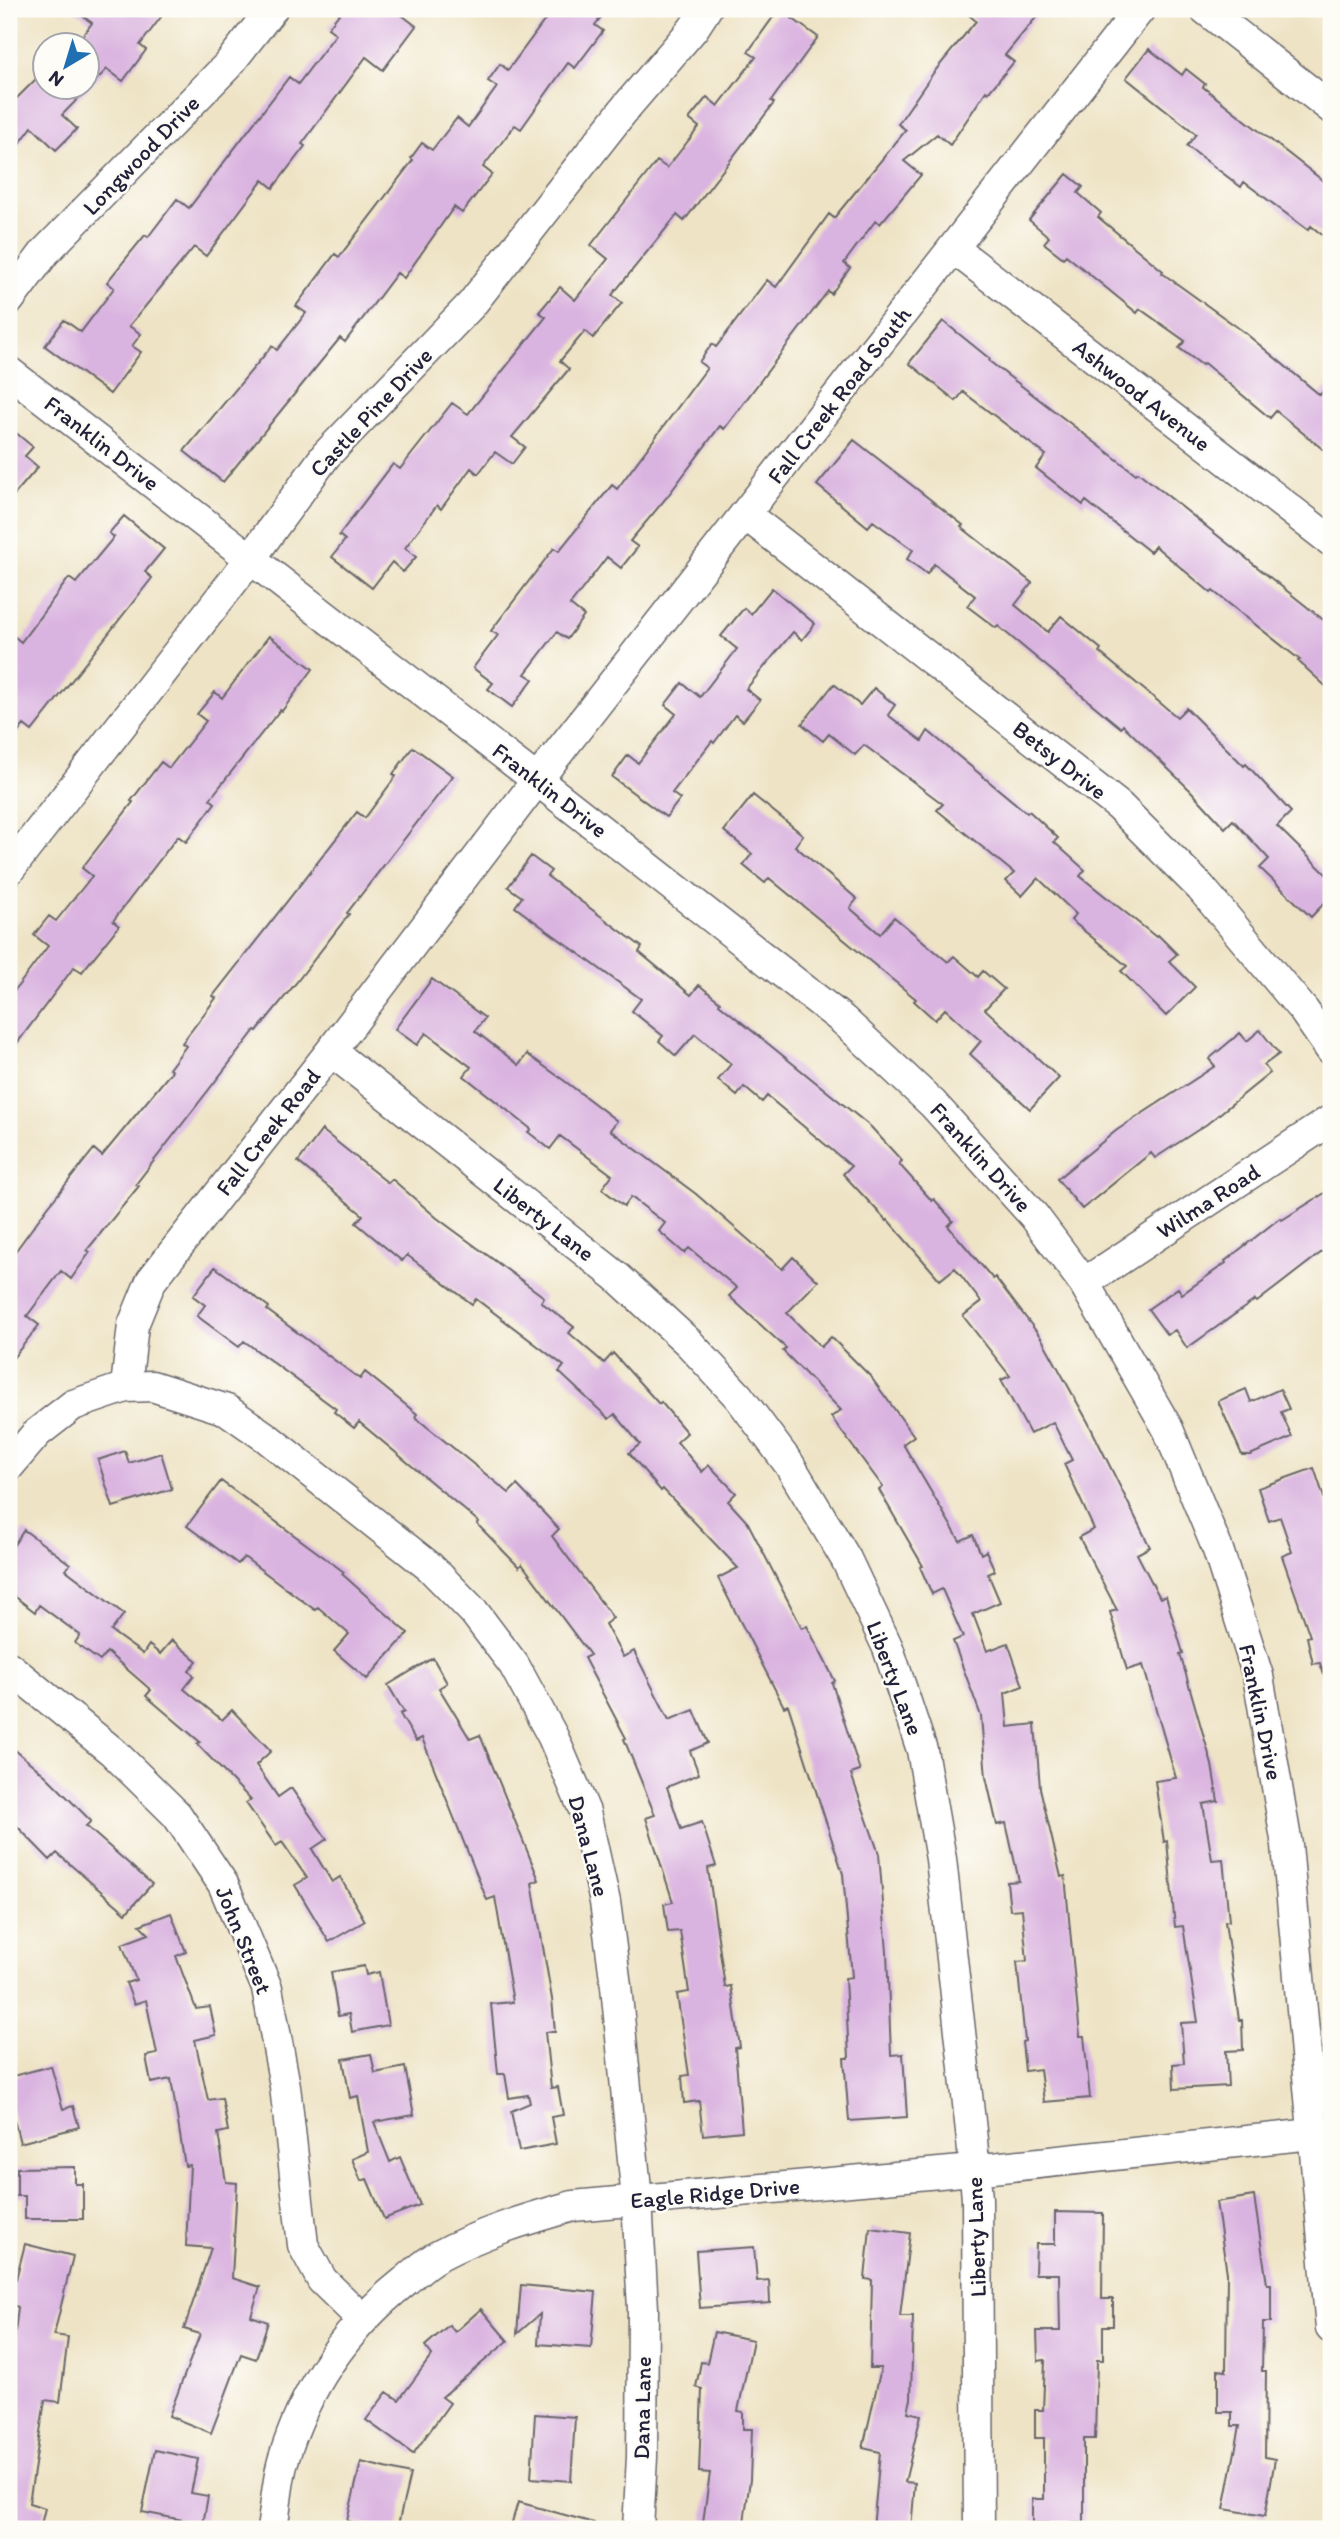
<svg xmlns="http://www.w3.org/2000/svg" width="1340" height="2538" font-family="Itim,sans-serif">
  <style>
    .building { fill: #dab4e0 }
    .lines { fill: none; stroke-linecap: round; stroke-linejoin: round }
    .street-casing { stroke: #69666b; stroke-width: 33 }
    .street { stroke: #fff; stroke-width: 30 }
    .labels { text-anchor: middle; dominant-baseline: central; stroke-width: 5; stroke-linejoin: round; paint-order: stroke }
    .street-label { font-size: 23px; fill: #22223b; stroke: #fdfcf7 }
  </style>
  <rect width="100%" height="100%" fill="#fdfcf7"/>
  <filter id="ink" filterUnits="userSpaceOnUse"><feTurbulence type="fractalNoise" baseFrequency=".0143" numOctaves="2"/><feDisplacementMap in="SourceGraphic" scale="14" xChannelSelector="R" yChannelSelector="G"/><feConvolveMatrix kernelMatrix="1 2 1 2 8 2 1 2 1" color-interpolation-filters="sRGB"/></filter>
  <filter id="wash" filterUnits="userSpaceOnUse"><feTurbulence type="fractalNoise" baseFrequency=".00686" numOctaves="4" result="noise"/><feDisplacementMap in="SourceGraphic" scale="28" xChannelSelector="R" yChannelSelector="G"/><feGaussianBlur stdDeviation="1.57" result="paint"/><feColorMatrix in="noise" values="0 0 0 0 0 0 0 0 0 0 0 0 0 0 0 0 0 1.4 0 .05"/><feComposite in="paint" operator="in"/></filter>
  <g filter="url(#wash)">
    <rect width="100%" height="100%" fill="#eee3c5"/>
    <g id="blocks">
      <path class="building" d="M 73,9 L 167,9 L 140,45 L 146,50 L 123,81 L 107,69 L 62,115 L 77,129 L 56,150 L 32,127 L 9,158 L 9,106 L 46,69 L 46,88 L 88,88 L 88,45 L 80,39 L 92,23 Z
        M 343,9 L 394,9 L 416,26 L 383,70 L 366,57 L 302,144 L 305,146 L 273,188 L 263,180 L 206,256 L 194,247 L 129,326 L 141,334 L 132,346 L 141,352 L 110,394 L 45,346 L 64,320 L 81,332 L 114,288 L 107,282 L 145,235 L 148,237 L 177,199 L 189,208 L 289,77 L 298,84 L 336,34 L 328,28 Z
        M 553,9 L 607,9 L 595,25 L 603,31 L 575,68 L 568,63 L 521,129 L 515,125 L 483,167 L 492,174 L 462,213 L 454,207 L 404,278 L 397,273 L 345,342 L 340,338 L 223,482 L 184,451 L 272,346 L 277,350 L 306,313 L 296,306 L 335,254 L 339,257 L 413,160 L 411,158 L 422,143 L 432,150 L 457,118 L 468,127 L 497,87 L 488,81 L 500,64 L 508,70 Z
        M 779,9 L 818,37 L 771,101 L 774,103 L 684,221 L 677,215 L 612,295 L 622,303 L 593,338 L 585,331 L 560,361 L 569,369 L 512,437 L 525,447 L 512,464 L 495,452 L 478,474 L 471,468 L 441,509 L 437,505 L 405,548 L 416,557 L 403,572 L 392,562 L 372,588 L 332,557 L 345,540 L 339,535 L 393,464 L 400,469 L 452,403 L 468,414 L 546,317 L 539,312 L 560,287 L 575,300 L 608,259 L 591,245 L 657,161 L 667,168 L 699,127 L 689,119 L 707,97 L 718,106 L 756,57 L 748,52 Z
        M 962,9 L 1043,9 L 1005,55 L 1014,62 L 988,93 L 986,91 L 950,145 L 937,134 L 904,161 L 921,175 L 880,224 L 876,220 L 844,263 L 850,268 L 831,294 L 828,291 L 724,429 L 720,426 L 667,497 L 630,541 L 638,547 L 621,568 L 607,557 L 570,605 L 584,616 L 567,639 L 557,632 L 525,674 L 533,679 L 512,707 L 488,689 L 493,683 L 473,668 L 498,635 L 491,631 L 554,548 L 559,551 L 612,485 L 617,489 L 707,368 L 699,362 L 712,344 L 716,347 L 767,280 L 776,287 L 829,214 L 834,218 L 906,130 L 898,124 L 934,72 L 976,21 Z
        M 1149,49 L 1182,75 L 1186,69 L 1205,84 L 1203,87 L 1331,187 L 1331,242 L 1311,226 L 1308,230 L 1244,182 L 1241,187 L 1187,146 L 1196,134 L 1126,78 Z
        M 1067,174 L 1083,187 L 1078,193 L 1101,213 L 1098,217 L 1163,271 L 1162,273 L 1244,332 L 1320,395 L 1331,382 L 1331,456 L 1276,411 L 1270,418 L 1204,363 L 1202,365 L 1179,348 L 1185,341 L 1140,309 L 1137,313 L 1066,255 L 1063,258 L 1044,243 L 1049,237 L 1029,220 Z
        M 943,321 L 990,359 L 989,361 L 1136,474 L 1138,472 L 1331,626 L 1331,691 L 1298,661 L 1300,660 L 1213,591 L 1211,593 L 1155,546 L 1150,552 L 1086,501 L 1083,505 L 1036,468 L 1046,455 L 963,392 L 956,401 L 909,363 Z
        M 9,427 L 33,447 L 25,456 L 38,467 L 9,501 Z
        M 854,440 L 963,525 L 961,527 L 1032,583 L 1015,605 L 1048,632 L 1061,616 L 1101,649 L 1099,652 L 1177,717 L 1186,708 L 1244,766 L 1246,764 L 1291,812 L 1277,826 L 1331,879 L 1331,896 L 1311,917 L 1260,868 L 1269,859 L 1233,820 L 1225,828 L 1190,790 L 1123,725 L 1121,728 L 998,626 L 996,628 L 967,606 L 975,596 L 934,564 L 927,574 L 907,559 L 913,550 L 873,521 L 868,527 L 817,485 Z
        M 124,516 L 164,549 L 145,572 L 152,578 L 32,731 L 24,725 L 9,744 L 9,632 L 21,642 L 69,578 L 76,583 L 114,537 L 109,533 Z
        M 772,588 L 815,624 L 802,640 L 793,632 L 746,689 L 760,700 L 743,721 L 735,715 L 714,743 L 712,741 L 672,793 L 680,799 L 666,817 L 612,777 L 628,755 L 638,763 L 676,714 L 665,705 L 682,683 L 700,697 L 737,649 L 721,636 L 744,608 L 751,614 Z
        M 269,636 L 313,669 L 282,711 L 280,710 L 210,799 L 215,803 L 186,842 L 178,836 L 113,921 L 119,926 L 82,972 L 74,967 L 9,1054 L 9,998 L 48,946 L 34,935 L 49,916 L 56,921 L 92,876 L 82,868 L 133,802 L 131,801 L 161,762 L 169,768 L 206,721 L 197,714 L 215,692 L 222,698 Z
        M 834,684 L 860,705 L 874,688 L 895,705 L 888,715 L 922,741 L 928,731 L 1027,813 L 1029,811 L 1058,838 L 1054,842 L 1085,870 L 1080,876 L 1156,937 L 1158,935 L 1177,954 L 1169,961 L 1195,987 L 1166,1016 L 1121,971 L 1127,966 L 1071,920 L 1076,914 L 1038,878 L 1022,896 L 1006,881 L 1014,873 L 937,810 L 943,804 L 864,745 L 855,755 L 829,734 L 823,741 L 802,724 Z
        M 413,747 L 453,776 L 347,913 L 349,914 L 296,983 L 257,1031 L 255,1030 L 136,1184 L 139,1186 L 87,1250 L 90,1252 L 71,1279 L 61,1271 L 27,1316 L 39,1325 L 9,1363 L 9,1260 L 47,1208 L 94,1149 L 102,1156 L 172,1071 L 169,1069 L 186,1046 L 182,1043 L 216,998 L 213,996 L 357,812 L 365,818 L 396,776 L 393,774 Z
        M 753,795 L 803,835 L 795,846 L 857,899 L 850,908 L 880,934 L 894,917 L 948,962 L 954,956 L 978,977 L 983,971 L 1004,989 L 985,1009 L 1059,1078 L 1030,1109 L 970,1054 L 981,1041 L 945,1009 L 935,1020 L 914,1001 L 916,999 L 769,878 L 765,883 L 743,865 L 752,854 L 724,831 Z
        M 531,856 L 551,871 L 547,876 L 642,947 L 639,952 L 691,995 L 699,985 L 720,1002 L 719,1004 L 871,1127 L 902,1161 L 899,1164 L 932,1201 L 934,1199 L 953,1221 L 948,1226 L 993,1279 L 995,1277 L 1042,1339 L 1088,1422 L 1150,1547 L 1137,1554 L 1160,1598 L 1166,1596 L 1183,1653 L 1180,1654 L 1212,1765 L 1218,1801 L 1203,1804 L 1212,1860 L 1223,1859 L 1229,1921 L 1225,1922 L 1239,2020 L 1242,2020 L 1243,2050 L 1226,2051 L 1228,2086 L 1174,2089 L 1173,2064 L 1184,2063 L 1181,2023 L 1198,2022 L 1183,1926 L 1175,1927 L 1167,1841 L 1164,1842 L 1155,1781 L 1176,1778 L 1143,1665 L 1127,1670 L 1110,1612 L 1117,1610 L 1079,1537 L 1094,1529 L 1064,1464 L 1072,1460 L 1053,1422 L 1030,1434 L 1001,1380 L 1010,1376 L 963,1316 L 981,1302 L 955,1268 L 940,1280 L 888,1220 L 887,1221 L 843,1174 L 851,1166 L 767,1096 L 762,1102 L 744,1087 L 737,1096 L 718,1080 L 731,1064 L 695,1034 L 676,1056 L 659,1041 L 663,1036 L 632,1011 L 641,999 L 515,907 L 522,897 L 508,887 Z
        M 432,979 L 485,1018 L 475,1031 L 519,1065 L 527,1054 L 566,1082 L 617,1121 L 610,1130 L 696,1194 L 782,1269 L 793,1257 L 818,1281 L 787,1313 L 821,1347 L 831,1337 L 870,1376 L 914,1436 L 903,1444 L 960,1541 L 973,1535 L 981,1554 L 986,1551 L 995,1571 L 988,1574 L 1000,1602 L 973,1614 L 987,1651 L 1008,1643 L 1023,1686 L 1005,1693 L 1008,1727 L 1035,1724 L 1040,1788 L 1061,1877 L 1065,1876 L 1080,2036 L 1084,2036 L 1090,2098 L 1044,2102 L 1040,2069 L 1025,2071 L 1022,2042 L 1025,2041 L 1017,1962 L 1027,1961 L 1022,1909 L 1010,1910 L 1007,1882 L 1019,1881 L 1006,1823 L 997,1825 L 986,1777 L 981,1716 L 953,1641 L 963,1637 L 942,1589 L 932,1594 L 920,1567 L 923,1566 L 879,1490 L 883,1487 L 831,1417 L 841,1410 L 783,1351 L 786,1348 L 729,1296 L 737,1288 L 689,1248 L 684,1253 L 659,1231 L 665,1223 L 631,1197 L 624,1206 L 602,1189 L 612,1175 L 560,1136 L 550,1149 L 528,1132 L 531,1129 L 464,1076 L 471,1067 L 426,1033 L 417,1045 L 395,1029 Z
        M 1260,1030 L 1279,1054 L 1264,1065 L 1270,1073 L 1207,1124 L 1155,1158 L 1151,1153 L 1082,1209 L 1057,1179 L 1117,1130 L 1215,1066 L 1209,1059 L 1240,1033 L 1247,1041 Z
        M 322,1130 L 388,1183 L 392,1179 L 437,1218 L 544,1297 L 541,1302 L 574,1327 L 569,1333 L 604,1363 L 613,1353 L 659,1404 L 661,1402 L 687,1433 L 677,1442 L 702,1472 L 709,1465 L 736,1493 L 728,1501 L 748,1523 L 802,1628 L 807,1626 L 835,1681 L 832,1683 L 860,1771 L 851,1774 L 879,1854 L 887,1952 L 891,2055 L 903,2054 L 907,2117 L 849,2121 L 844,2058 L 849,2058 L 845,1978 L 852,1977 L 843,1874 L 788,1705 L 784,1707 L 718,1578 L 738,1568 L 663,1489 L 661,1491 L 629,1453 L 640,1444 L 615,1414 L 609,1419 L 559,1372 L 564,1366 L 476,1299 L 472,1304 L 407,1255 L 402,1261 L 356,1223 L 363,1215 L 298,1162 Z
        M 1331,1189 L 1331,1245 L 1257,1302 L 1255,1300 L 1187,1348 L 1175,1330 L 1167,1335 L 1148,1309 L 1178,1288 L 1182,1294 L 1226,1263 L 1225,1261 L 1280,1218 L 1282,1220 Z
        M 215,1267 L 269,1307 L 267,1310 L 360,1379 L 365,1372 L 417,1414 L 415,1417 L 509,1493 L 517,1485 L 559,1529 L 552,1536 L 613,1618 L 605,1624 L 623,1657 L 634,1651 L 669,1720 L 694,1710 L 708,1743 L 690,1751 L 699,1774 L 667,1787 L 681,1829 L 702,1822 L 716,1866 L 708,1868 L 725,1987 L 731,1986 L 740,2047 L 735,2048 L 742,2131 L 703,2135 L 699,2101 L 684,2103 L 682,2076 L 689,2075 L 677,1994 L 689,1992 L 680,1931 L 668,1932 L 664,1904 L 673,1902 L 646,1818 L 655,1815 L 624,1739 L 626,1738 L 584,1658 L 590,1655 L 522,1564 L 519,1567 L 477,1524 L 479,1522 L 359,1422 L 354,1428 L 334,1412 L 336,1409 L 244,1341 L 239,1347 L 197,1316 L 205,1305 L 193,1296 Z
        M 1246,1389 L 1251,1402 L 1280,1389 L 1289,1409 L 1281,1412 L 1292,1437 L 1250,1455 L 1242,1455 L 1218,1401 Z
        M 125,1451 L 129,1463 L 161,1453 L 172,1489 L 113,1507 L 98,1460 Z
        M 1314,1468 L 1331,1518 L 1331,1687 L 1328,1687 L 1320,1663 L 1313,1664 L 1307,1637 L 1310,1636 L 1282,1556 L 1292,1552 L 1280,1517 L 1269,1521 L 1258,1488 Z
        M 221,1481 L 344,1572 L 342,1574 L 408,1633 L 367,1679 L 334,1651 L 349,1634 L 318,1607 L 315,1610 L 244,1557 L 238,1564 L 187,1526 Z
        M 24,1530 L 70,1564 L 66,1570 L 124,1614 L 111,1631 L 143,1654 L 149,1645 L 160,1654 L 172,1640 L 197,1661 L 189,1671 L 194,1676 L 184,1689 L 222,1720 L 232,1710 L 271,1751 L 256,1765 L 278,1797 L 291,1788 L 327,1839 L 312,1849 L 332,1882 L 340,1877 L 365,1921 L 329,1942 L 295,1885 L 307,1878 L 282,1842 L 276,1846 L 246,1803 L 251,1800 L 197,1744 L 200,1742 L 146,1696 L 151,1690 L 107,1652 L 100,1661 L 75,1643 L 80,1635 L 39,1605 L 35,1612 L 9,1592 L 9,1552 Z
        M 433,1658 L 447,1683 L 439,1688 L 470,1739 L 480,1735 L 539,1880 L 532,1883 L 552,1999 L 555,2032 L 545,2032 L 551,2088 L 558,2087 L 563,2115 L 551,2117 L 556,2144 L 519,2151 L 511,2111 L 530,2103 L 528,2095 L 509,2098 L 505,2074 L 498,2074 L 491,2004 L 513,2002 L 495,1897 L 487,1900 L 422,1738 L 416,1741 L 400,1714 L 404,1712 L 388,1685 Z
        M 9,1745 L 46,1776 L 91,1821 L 86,1826 L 152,1884 L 126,1913 L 57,1853 L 50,1860 L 9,1818 Z
        M 171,1913 L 186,1952 L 176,1956 L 196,2009 L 210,2007 L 216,2035 L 195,2040 L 208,2100 L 222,2098 L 228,2131 L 218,2133 L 226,2182 L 237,2183 L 232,2278 L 260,2287 L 251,2316 L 268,2322 L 256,2359 L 241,2354 L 211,2433 L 169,2416 L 200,2334 L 184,2329 L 211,2248 L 186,2246 L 190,2165 L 185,2166 L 171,2079 L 151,2083 L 146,2056 L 157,2054 L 146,2000 L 134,2004 L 126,1983 L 136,1980 L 122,1944 L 149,1934 L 140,1925 Z
        M 364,1966 L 366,1975 L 379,1972 L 388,2025 L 352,2032 L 349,2014 L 338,2016 L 331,1972 Z
        M 371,2054 L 375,2073 L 405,2067 L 414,2115 L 374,2122 L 390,2162 L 400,2157 L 420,2205 L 384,2219 L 367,2179 L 361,2181 L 352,2159 L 368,2152 L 358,2096 L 350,2098 L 343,2059 Z
        M 51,2066 L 63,2109 L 73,2106 L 79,2127 L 20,2143 L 9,2100 L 9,2077 Z
        M 75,2167 L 75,2184 L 83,2184 L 83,2219 L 25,2219 L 25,2196 L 17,2196 L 17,2168 Z
        M 1254,2196 L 1267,2284 L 1271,2284 L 1271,2322 L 1263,2322 L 1262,2371 L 1266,2371 L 1265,2457 L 1275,2459 L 1265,2516 L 1224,2509 L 1240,2426 L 1232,2426 L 1232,2412 L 1218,2412 L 1218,2370 L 1226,2371 L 1227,2273 L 1216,2202 Z
        M 1055,2212 L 1103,2213 L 1102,2299 L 1113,2299 L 1113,2326 L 1103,2326 L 1103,2360 L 1097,2360 L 1095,2439 L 1084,2439 L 1084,2523 L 1032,2523 L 1032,2499 L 1044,2499 L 1044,2438 L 1035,2438 L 1035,2410 L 1043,2410 L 1045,2360 L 1038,2361 L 1037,2331 L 1060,2331 L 1059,2274 L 1035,2274 L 1036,2244 L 1055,2244 Z
        M 870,2228 L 910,2233 L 900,2316 L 913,2316 L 911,2399 L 908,2412 L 921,2415 L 905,2482 L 915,2483 L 911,2529 L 873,2529 L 880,2452 L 863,2448 L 881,2368 L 870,2368 L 872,2280 L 865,2279 Z
        M 25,2244 L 73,2256 L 54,2335 L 68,2337 L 60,2402 L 45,2400 L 29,2503 L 45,2508 L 40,2529 L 9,2529 L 9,2366 L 11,2367 L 18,2307 L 9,2304 L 9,2277 L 16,2279 Z
        M 754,2247 L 757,2281 L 769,2280 L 770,2303 L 700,2308 L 696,2251 Z
        M 521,2285 L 596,2292 L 591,2348 L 538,2344 L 540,2314 L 517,2334 Z
        M 481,2309 L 508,2341 L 442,2397 L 450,2403 L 413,2454 L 366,2420 L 387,2392 L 399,2400 L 432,2355 L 425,2346 L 449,2325 L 455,2332 Z
        M 714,2332 L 753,2340 L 738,2411 L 743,2412 L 743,2429 L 752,2429 L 750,2480 L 743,2529 L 702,2529 L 710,2473 L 699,2472 L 702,2389 L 696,2387 L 701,2362 L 707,2363 Z
        M 535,2414 L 575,2417 L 571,2481 L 531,2478 Z
        M 155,2450 L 198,2459 L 191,2493 L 208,2496 L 203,2524 L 142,2512 Z
        M 361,2462 L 410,2474 L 397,2529 L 381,2529 L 347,2521 Z
        M 518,2502 L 594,2523 L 593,2529 L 510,2529 Z"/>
    </g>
  </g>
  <g filter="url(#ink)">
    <use href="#blocks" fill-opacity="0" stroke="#69666b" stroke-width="2"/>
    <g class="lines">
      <defs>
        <path id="street" d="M 1205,9 L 1331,108
          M 953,248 L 1331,541
          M 9,300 L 45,252 L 228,65 L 272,9
          M 9,372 L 537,780 L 843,1020 L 933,1104 L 1034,1216 L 1084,1283 L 1168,1429 L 1218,1550 L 1258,1676 L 1287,1845 L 1331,2328
          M 746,515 L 1119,806 L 1201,888 L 1304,1011 L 1331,1050
          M 9,870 L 251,558 L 326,455 L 471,305 L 627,106 L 693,29 L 706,9
          M 331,1051 L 616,1276 L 689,1343 L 739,1397 L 789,1464 L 846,1559 L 888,1648 L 922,1750 L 941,1859 L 972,2140 L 977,2199 L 979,2529
          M 1084,1283 L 1331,1120
          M 126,1387 L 133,1325 L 151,1281 L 331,1051 L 537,780 L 1140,9
          M 9,1466 L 37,1433 L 73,1405 L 126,1387 L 152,1386 L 227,1410 L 267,1438 L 430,1567 L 474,1612 L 514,1665 L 553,1737 L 585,1812 L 605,1902 L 616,1986 L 637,2200 L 643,2309 L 642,2457 L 638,2529
          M 9,1667 L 113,1752 L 177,1815 L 223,1884 L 267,1988 L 285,2086 L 303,2245 L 322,2280 L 362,2319
          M 272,2529 C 276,2507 277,2482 283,2461 C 305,2388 345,2329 404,2282 C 415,2273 426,2262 438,2256 C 481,2233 526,2219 573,2206 L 973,2170 L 1331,2132"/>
      </defs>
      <use href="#street" class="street-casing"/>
      <use href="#street" class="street"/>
    </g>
  </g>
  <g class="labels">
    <g class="street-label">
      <text transform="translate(141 155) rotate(-46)">Longwood Drive</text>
      <text transform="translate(839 395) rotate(-52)">Fall Creek Road South</text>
      <text transform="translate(1142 395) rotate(38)">Ashwood Avenue</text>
      <text transform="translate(371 412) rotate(-47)">Castle Pine Drive</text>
      <text transform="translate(102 443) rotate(38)">Franklin Drive</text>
      <text transform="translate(1060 760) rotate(38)">Betsy Drive</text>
      <text transform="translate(550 790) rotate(38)">Franklin Drive</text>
      <text transform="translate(268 1132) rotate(-52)">Fall Creek Road</text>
      <text transform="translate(981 1157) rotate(48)">Franklin Drive</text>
      <text transform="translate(1208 1201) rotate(-33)">Wilma Road</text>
      <text transform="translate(544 1219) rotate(38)">Liberty Lane</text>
      <text transform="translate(895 1678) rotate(69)">Liberty Lane</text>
      <text transform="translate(1261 1712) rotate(78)">Franklin Drive</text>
      <text transform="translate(589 1846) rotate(75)">Dana Lane</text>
      <text transform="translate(244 1940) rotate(68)">John Street</text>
      <text transform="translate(715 2193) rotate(-5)">Eagle Ridge Drive</text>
      <text transform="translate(976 2237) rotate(-92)">Liberty Lane</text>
      <text transform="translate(642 2408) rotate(-89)">Dana Lane</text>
    </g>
  </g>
  <rect width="1340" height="2538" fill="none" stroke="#fdfcf7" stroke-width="35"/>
  <g transform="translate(66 66) rotate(218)"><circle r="33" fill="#fdfcf7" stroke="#a5a5ac" stroke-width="2"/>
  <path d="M0-5L12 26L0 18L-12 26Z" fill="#1f6fb2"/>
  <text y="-10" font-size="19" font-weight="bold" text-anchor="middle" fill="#22223b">N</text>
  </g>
</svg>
